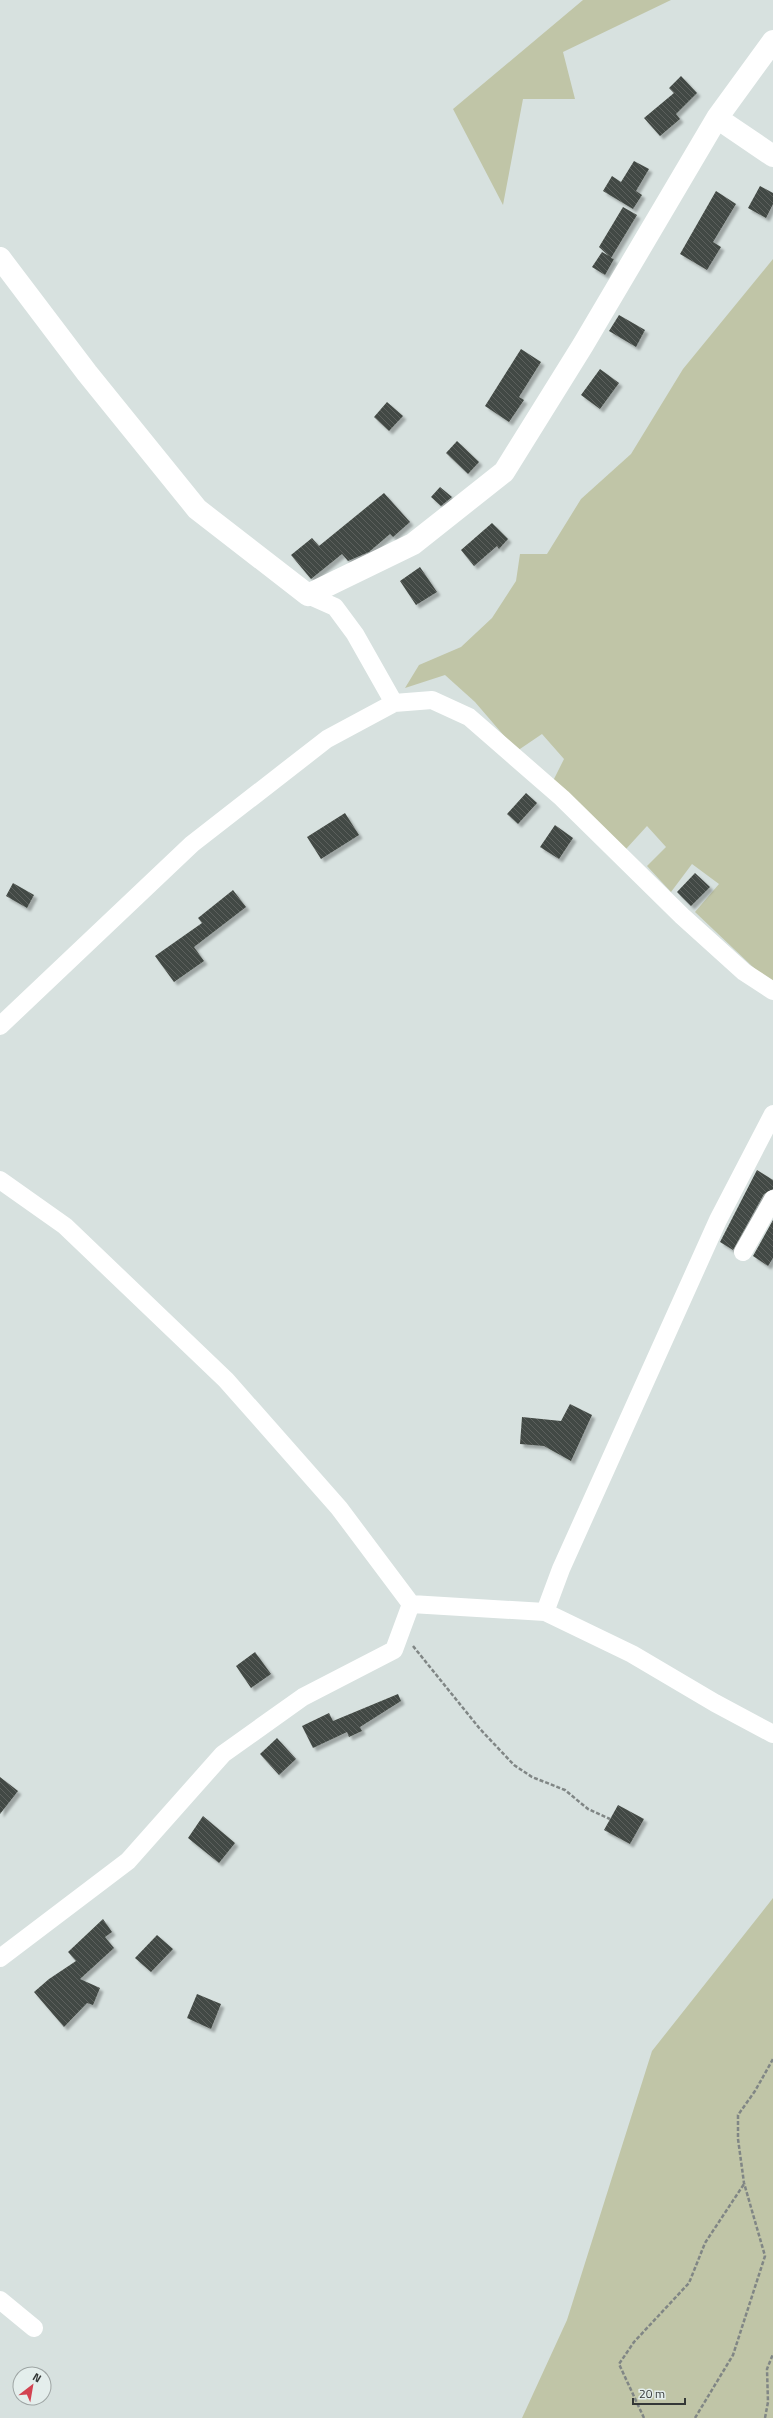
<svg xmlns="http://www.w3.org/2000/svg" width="773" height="2418" font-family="'Titillium Web',sans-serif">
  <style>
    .green { fill: #c0c5a7 }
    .building { fill: url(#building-back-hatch); filter: url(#shadow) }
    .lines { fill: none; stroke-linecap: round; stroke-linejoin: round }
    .path { stroke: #808685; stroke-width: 2.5; stroke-dasharray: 4 2; stroke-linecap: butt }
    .minor { stroke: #fff; stroke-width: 18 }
    .tertiary { stroke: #fff; stroke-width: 22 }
  </style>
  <defs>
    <pattern id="building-back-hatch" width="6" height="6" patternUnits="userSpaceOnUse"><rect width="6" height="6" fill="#434944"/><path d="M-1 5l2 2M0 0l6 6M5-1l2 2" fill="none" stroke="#5c615d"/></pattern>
    <filter id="shadow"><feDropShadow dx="3.5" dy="3.5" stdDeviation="1" flood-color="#0004"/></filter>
  </defs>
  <rect width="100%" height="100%" fill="#d7e1df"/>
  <path class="green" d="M 583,0 L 671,0 L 563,52 L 575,99 L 523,99 L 503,205 L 453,109 Z
    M 773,259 L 773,986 L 695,912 L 719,884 L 692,864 L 671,892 L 647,866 L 666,847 L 647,826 L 626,849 L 552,783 L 564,759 L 542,734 L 517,751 L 475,702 L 445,675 L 405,688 L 419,665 L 461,647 L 492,618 L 516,581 L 520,554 L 547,554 L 581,499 L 631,454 L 683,369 Z
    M 773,1898 L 773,2418 L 522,2418 L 567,2320 L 652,2051 Z"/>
  <path class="building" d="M 681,76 L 697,93 L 676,114 L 680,119 L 660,136 L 644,118 L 674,93 L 669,88 Z
    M 634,161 L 649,169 L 636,191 L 642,195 L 633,209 L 603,191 L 612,176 L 621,182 Z
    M 760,186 L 773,193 L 773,204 L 766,218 L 748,208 Z
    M 716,191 L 736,204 L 713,242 L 721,247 L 707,270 L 680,254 Z
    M 623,207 L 637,215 L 611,258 L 614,259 L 605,275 L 592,267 L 602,252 L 609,256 L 599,247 Z
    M 619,315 L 645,330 L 636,347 L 609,331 Z
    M 521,349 L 541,362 L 519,397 L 524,400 L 509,422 L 485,406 Z
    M 600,369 L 619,383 L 600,409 L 581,395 Z
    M 387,402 L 403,416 L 389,431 L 374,417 Z
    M 457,441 L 479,462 L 468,474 L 446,453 Z
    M 440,487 L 452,497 L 441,506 L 431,497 Z
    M 384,493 L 410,522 L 393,537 L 390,534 L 369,552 L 348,561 L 342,554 L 311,579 L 291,555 L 312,538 L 319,546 Z
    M 492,523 L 508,539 L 499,549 L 497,546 L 474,566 L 461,550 Z
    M 420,567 L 437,592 L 416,605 L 400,581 Z
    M 526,793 L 537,803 L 518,824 L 507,814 Z
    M 345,813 L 359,835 L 321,859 L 307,837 Z
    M 555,825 L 573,838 L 559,859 L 540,847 Z
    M 695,873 L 710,887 L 691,906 L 677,892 Z
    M 13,883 L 34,895 L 27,908 L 6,896 Z
    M 233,890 L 246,907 L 194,947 L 204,961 L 174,982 L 155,956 L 202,923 L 198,918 Z
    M 757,1170 L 773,1180 L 773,1189 L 764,1194 L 733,1250 L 720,1242 Z
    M 773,1220 L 773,1258 L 768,1266 L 753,1256 Z
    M 570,1404 L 592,1415 L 571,1461 L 544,1446 L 520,1444 L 522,1417 L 561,1421 Z
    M 255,1652 L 271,1674 L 251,1688 L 236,1666 Z
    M 398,1694 L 401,1701 L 360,1727 L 362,1731 L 349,1737 L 347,1732 L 313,1748 L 302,1726 L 329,1713 L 333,1721 Z
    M 277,1738 L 296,1759 L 279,1775 L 260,1754 Z
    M 0,1777 L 18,1791 L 0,1814 Z
    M 618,1805 L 644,1819 L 630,1844 L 604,1830 Z
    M 203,1816 L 235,1843 L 219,1863 L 188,1838 Z
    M 103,1919 L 112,1932 L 105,1937 L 114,1948 L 80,1979 L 100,1988 L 93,2005 L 87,2003 L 64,2027 L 34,1992 L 49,1979 L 76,1961 L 68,1952 Z
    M 157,1935 L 173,1949 L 151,1972 L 135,1958 Z
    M 197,1994 L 221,2004 L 211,2029 L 187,2018 Z"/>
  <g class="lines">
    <path class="path" d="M 413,1646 L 480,1729 L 514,1765 L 532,1777 L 565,1790 L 588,1809 L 610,1819
      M 644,2418 L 619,2364 L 634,2342 L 689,2283 L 705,2243 L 744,2184
      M 695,2418 L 733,2355 L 765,2256 L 744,2183 L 738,2139 L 738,2115 L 755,2091 L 773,2059
      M 765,2418 L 768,2402 L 767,2369 L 773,2354"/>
    <path class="minor" d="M 394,703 L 432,700 L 469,717 L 562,798 L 682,916 L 744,972 L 773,991
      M 0,1026 L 192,844 L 327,739 L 394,703 L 355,634 L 335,607 L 308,595
      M 0,1180 L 65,1226 L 226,1380 L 339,1508 L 411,1604 L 545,1612 L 632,1654 L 715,1703 L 773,1734
      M 743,1252 L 773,1199
      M 545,1612 L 561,1569 L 718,1220 L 773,1114
      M 0,1958 L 128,1861 L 223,1754 L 303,1697 L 394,1650 L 411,1604
      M 0,2300 L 34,2328"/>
    <path class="tertiary" d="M 717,118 L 773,156
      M 0,258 L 87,373 L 197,509 L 308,595 L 413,544 L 504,472 L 583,345 L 717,118 L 773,41"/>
  </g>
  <g transform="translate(32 2386) rotate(31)"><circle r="19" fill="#e4eeec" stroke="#9ea5a4"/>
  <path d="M0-3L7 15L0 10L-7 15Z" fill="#d34351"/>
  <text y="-6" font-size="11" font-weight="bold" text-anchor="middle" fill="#343837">N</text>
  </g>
  <path d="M633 2398v6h52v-6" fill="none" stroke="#343837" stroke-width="2"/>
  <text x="639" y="2398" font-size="12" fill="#343837" stroke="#e4eeec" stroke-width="3" paint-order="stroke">20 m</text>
</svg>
